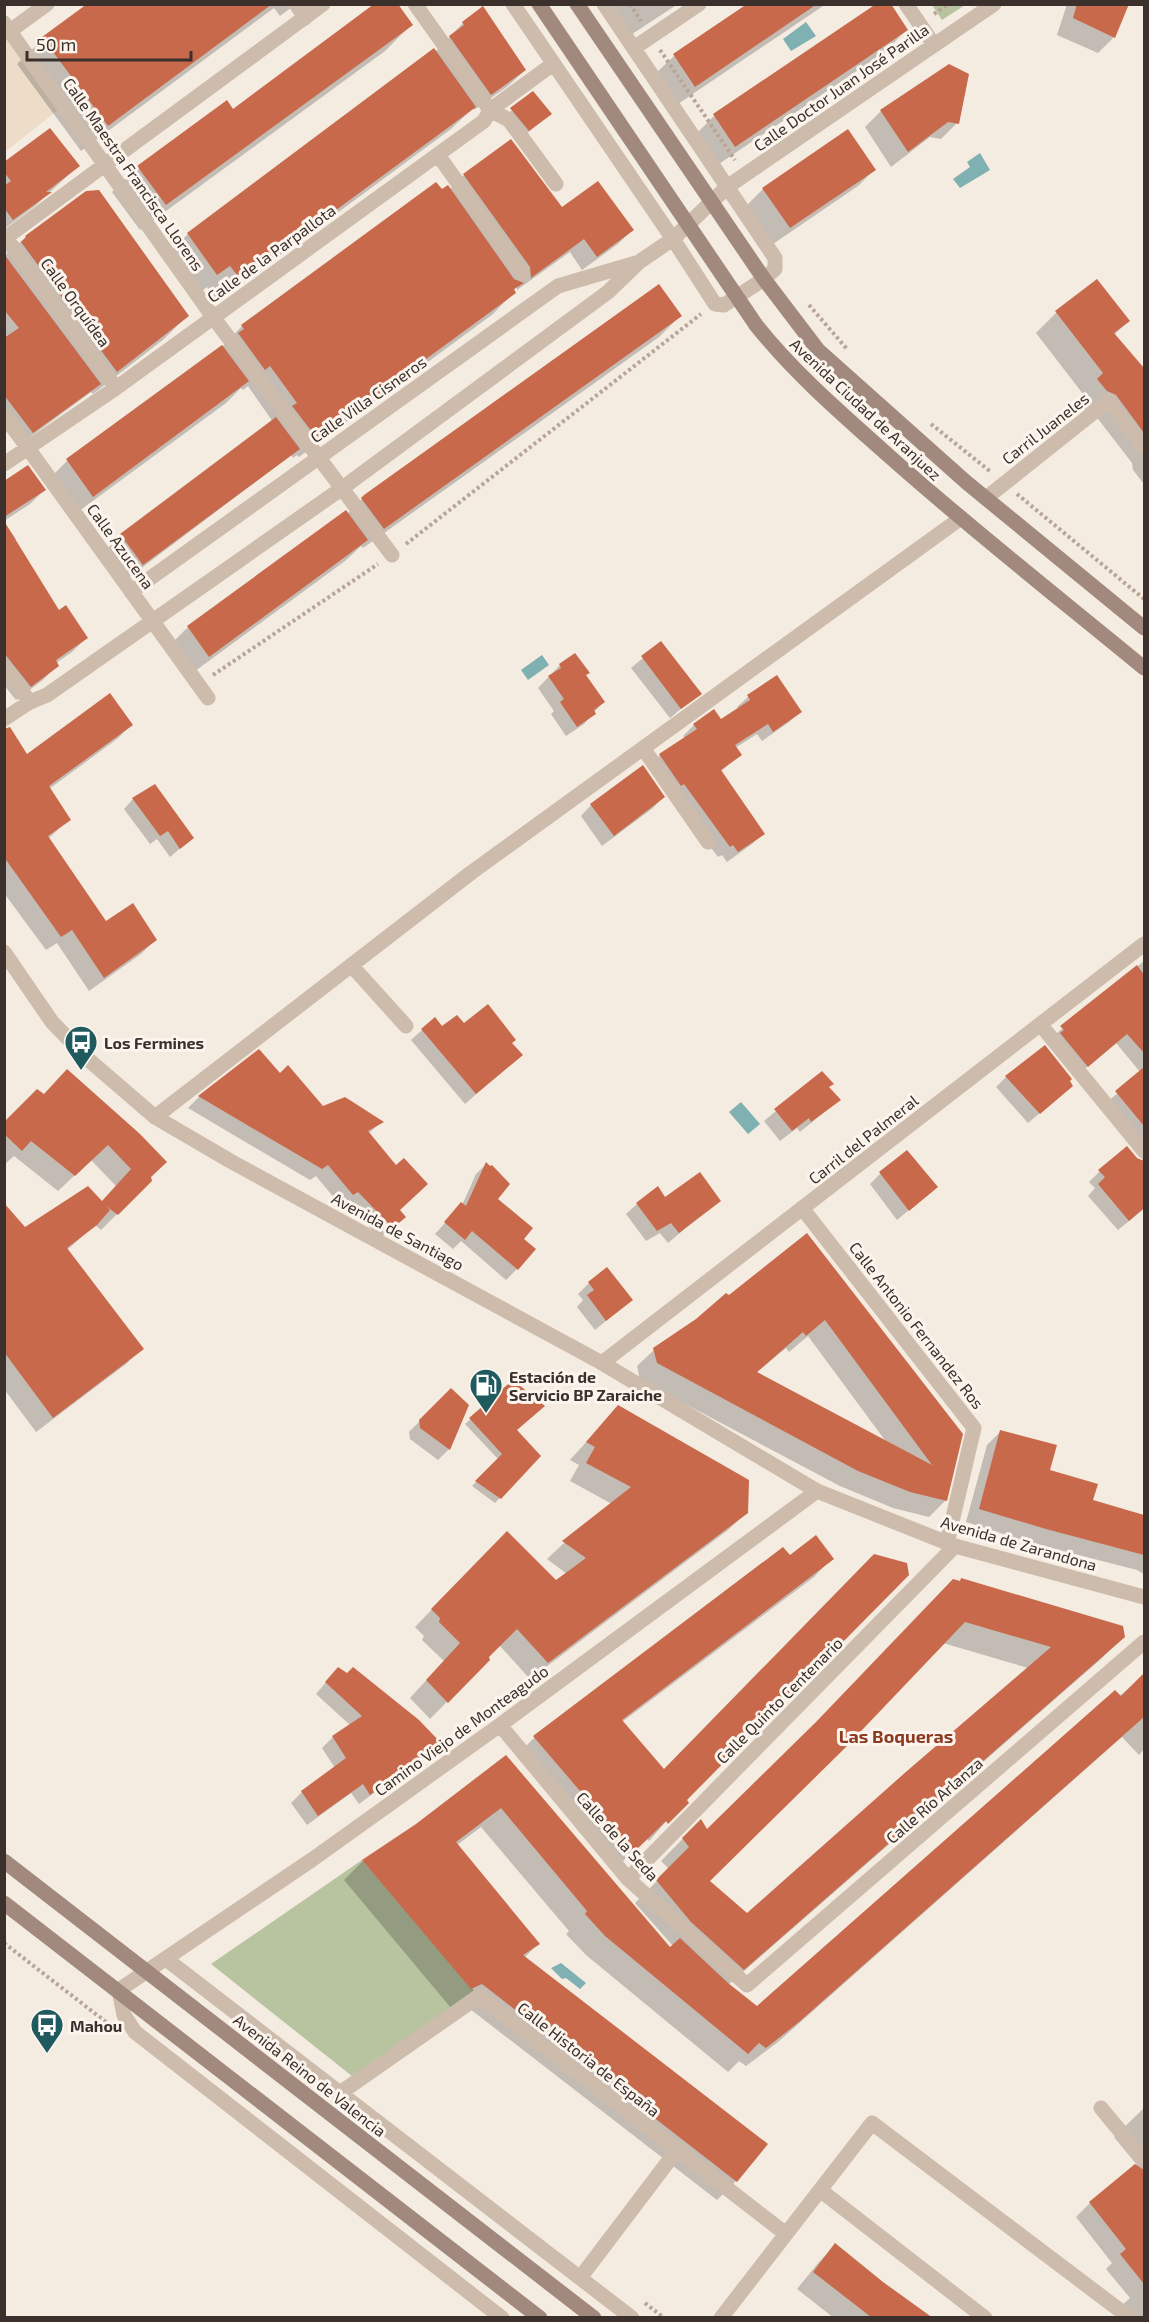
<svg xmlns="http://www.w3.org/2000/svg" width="1149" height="2322" font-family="'Exo 2',sans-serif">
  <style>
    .green { fill: #b8c4a0 }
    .plaza { fill: #ecdcc8 }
    .water { fill: #7fb0b2 }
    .shadow { fill: #0003; fill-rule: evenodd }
    .building { fill: #c8694b; fill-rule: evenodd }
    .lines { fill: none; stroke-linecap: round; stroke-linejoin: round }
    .path { stroke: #b9a596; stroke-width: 4; stroke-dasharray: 3 3; stroke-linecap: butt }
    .pedestrian { stroke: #cdbbac; stroke-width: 15 }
    .minor { stroke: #cdbbac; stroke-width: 15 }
    .tertiary { stroke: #cdbbac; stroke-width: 15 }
    .secondary { stroke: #a18a7d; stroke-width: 15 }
    .labels { text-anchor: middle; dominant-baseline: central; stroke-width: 6; stroke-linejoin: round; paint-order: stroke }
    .street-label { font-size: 16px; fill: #3b302b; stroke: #fbf5ee }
    .poi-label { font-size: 16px; font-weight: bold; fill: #3b302b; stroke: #fbf5ee; text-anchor: start }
    .neighbourhood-label { font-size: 18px; font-weight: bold; fill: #8c3b22; stroke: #fbf5ee }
  </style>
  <rect width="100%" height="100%" fill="#f4ebe1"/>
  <path class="green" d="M 932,5 L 965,5 L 942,20 Z
    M 362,1860 L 479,1996 L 357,2080 L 211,1964 Z"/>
  <path class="plaza" d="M 4,23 L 63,106 L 5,152 L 4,152 Z"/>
  <path class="water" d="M 806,22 L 816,36 L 791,51 L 783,39 Z
    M 980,153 L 990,170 L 960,188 L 953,179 L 970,167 L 967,162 Z
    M 542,655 L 549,665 L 528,680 L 521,670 Z
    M 741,1102 L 760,1124 L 748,1134 L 729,1112 Z
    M 561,1963 L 586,1983 L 580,1989 L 566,1978 L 562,1979 L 551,1968 Z"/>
  <path class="shadow" d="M 90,4 L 296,4 L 280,16 L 274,8 L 81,151 L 17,64 L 43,39 Z
    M 600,4 L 678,4 L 623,40 Z
    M 750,4 L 826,4 L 672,108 L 652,77 L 674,56 Z
    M 1067,4 L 1127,4 L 1114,37 L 1098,53 L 1057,35 Z
    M 463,23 L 525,70 L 508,86 L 474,110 L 473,108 L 451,129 L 218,301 L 207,287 L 194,297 L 165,257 L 188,234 L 434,50 L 435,52 Z
    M 411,25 L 385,51 L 140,230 L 112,192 L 138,167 L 233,111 Z
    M 906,30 L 885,52 L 713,168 L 693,137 L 714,116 Z
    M 533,93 L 550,114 L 518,141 L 500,120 Z
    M 881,111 L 957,123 L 941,139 L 930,137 L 891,167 L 865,127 Z
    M 4,164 L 78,166 L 35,206 L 4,229 Z
    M 874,170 L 858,186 L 773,244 L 747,205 L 763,189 Z
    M 464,175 L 562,209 L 632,230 L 618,244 L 582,270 L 570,252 L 517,290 L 517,287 L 513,291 L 514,292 L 493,314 L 299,457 L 297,455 L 293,458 L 291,455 L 127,579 L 106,550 L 121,535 L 273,422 L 248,386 L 243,390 L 241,388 L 226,403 L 71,517 L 46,482 L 67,461 L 221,348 L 242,326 L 442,192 L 449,190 Z
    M 26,237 L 187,316 L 164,339 L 93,394 L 91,392 L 18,446 L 4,428 L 4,256 Z
    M 1056,313 L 1128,321 L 1114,335 L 1144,371 L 1144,484 L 1133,470 L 1132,463 L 1095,415 L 1086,411 L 1077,400 L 1083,394 L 1036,333 Z
    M 680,316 L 659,337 L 363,548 L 361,546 L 345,561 L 187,677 L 166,649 L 188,627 L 347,514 L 362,499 Z
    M 4,482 L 44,490 L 30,504 L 4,521 Z
    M 4,522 L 16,539 L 14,541 L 58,613 L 86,638 L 72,652 L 56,663 L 57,665 L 43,680 L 16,700 L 4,685 Z
    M 661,643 L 700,693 L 670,718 L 631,668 Z
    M 560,665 L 585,676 L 603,702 L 584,724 L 566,736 L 551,714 L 554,711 L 538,688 Z
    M 748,697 L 800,712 L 789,722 L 762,741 L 757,734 L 735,748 L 740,755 L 720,772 L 763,834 L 752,844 L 727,862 L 722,855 L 718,857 L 649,766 L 660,755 L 685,738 L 683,736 L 694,725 L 721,721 L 739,709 L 737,707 Z
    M 131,725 L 117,739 L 49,789 L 69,819 L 48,839 L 105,923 L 155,940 L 141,954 L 89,991 L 57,943 L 46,950 L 4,893 L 4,732 L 27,756 Z
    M 663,797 L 653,808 L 602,846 L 581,816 L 591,805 Z
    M 133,799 L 192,838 L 170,857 L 157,839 L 150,844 L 124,809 Z
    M 1144,961 L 1144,1209 L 1118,1230 L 1088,1196 L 1095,1188 L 1089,1182 L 1100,1171 L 1142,1164 L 1142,1156 L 1106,1103 L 1141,1073 L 1116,1043 L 1076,1076 L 1051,1038 Z
    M 464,1025 L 510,1043 L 521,1055 L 465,1104 L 411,1040 L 422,1030 Z
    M 259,1051 L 280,1075 L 323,1108 L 381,1122 L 368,1134 L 398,1210 L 404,1217 L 380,1238 L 345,1202 L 341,1206 L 316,1176 L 310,1180 L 188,1108 L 199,1097 Z
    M 68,1072 L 149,1178 L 150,1181 L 101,1230 L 95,1225 L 67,1250 L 142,1348 L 126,1364 L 36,1432 L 4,1389 L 4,1204 L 24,1229 L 101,1203 L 116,1186 L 91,1160 L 58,1191 L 14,1156 L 4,1165 L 4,1124 L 44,1096 Z
    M 822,1073 L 828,1088 L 839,1100 L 800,1132 L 797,1128 L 780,1141 L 764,1121 Z
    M 1006,1077 L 1060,1096 L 1028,1123 L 996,1087 Z
    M 486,1164 L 496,1200 L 522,1239 L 517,1269 L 506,1280 L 461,1241 L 453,1249 L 435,1234 L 463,1203 L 476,1174 Z
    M 880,1174 L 936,1187 L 897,1220 L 870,1184 Z
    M 665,1199 L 719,1200 L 668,1243 L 660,1233 L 646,1241 L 626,1214 L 637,1204 Z
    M 807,1235 L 961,1434 L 946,1500 L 929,1517 L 893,1508 L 840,1486 L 640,1380 L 637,1366 L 654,1350 L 729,1297 ZM 808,1336 L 887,1443 L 756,1373 L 786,1348 L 789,1352 Z
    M 589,1283 L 631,1300 L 595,1330 L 577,1307 L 583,1300 L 578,1294 Z
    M 513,1382 L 515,1430 L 539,1456 L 495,1503 L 472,1486 L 499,1460 L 465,1424 Z
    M 451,1390 L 467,1405 L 449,1449 L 438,1460 L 410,1439 L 409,1432 Z
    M 618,1407 L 746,1513 L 728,1530 L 530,1679 L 499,1645 L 487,1657 L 488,1660 L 430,1719 L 410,1698 L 444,1661 L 422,1640 L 424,1636 L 415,1627 L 489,1550 L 556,1582 L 567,1574 L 547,1559 L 564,1543 L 612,1504 L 570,1481 L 579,1465 L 570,1460 Z
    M 1001,1431 L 1048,1471 L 1092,1501 L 1144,1516 L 1144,1574 L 1137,1570 L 1032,1543 L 966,1522 L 987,1445 Z
    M 783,1549 L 790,1557 L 832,1558 L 814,1577 L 622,1722 L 685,1800 L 649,1841 L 646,1838 L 614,1870 L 516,1756 L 534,1738 Z
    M 931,1603 L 1123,1637 L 1101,1659 L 728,1985 L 757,2008 L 1144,1675 L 1144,1749 L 1139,1755 L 1122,1737 L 778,2042 L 746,2066 L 739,2061 L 728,2072 L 586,1955 L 566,1934 L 569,1931 L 481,1827 L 457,1845 L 538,1944 L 524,1958 L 736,2181 L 717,2200 L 461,2002 L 451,2008 L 344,1880 L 363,1861 L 417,1825 L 506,1757 L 670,1949 L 673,1946 L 635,1903 L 669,1869 L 661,1861 L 700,1821 L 707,1831 L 799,1741 ZM 943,1643 L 1028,1668 L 747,1915 L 708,1882 Z
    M 328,1680 L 439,1743 L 428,1753 L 359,1804 L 351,1793 L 307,1825 L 291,1803 L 302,1792 L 335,1768 L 322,1748 L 333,1737 L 350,1725 L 316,1694 Z
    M 1144,2108 L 1144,2318 L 1126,2318 L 1117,2310 L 1130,2298 L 1106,2269 L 1112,2263 L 1076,2217 L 1090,2203 L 1137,2165 L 1114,2137 Z
    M 835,2245 L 928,2318 L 834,2318 L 797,2289 L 819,2262 Z"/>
  <path class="building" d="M 87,4 L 272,4 L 108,126 L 42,37 Z
    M 374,4 L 398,4 L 413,25 L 166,205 L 137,166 L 227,100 L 233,109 Z
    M 747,4 L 817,4 L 695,87 L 673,54 Z
    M 876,4 L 891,4 L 908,30 L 735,147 L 713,114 Z
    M 1077,4 L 1129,4 L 1115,38 L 1073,18 Z
    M 483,6 L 526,70 L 491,95 L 449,36 L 464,25 L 462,22 Z
    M 434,48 L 476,107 L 241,280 L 230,266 L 217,275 L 187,233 Z
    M 949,64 L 969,74 L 959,124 L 948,122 L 908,152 L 880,110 Z
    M 533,91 L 552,114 L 529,131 L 510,108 Z
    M 50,128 L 80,166 L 46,192 L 52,192 L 13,220 L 4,208 L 4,186 L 11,181 L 4,172 L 4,162 Z
    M 848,129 L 876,170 L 790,228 L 762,188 Z
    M 511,139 L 562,207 L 598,181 L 634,230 L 597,257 L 584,239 L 531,278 L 530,267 L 463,174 Z
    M 436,182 L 442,189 L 448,185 L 514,279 L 524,283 L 514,289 L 516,293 L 321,436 L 320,434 L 316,437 L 292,406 L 297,403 L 270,366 L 265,370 L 238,333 L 244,329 L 241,325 Z
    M 99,190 L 189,316 L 117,372 L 21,242 L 26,237 L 25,236 L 86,191 Z
    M 4,254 L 101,384 L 33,433 L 4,395 L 4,338 L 19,328 L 4,310 Z
    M 1097,279 L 1130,321 L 1114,333 L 1144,368 L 1144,433 L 1116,395 L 1107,391 L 1097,379 L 1103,373 L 1055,311 Z
    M 659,284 L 682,316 L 384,529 L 361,498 L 364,495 Z
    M 222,345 L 249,381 L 93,497 L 66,459 Z
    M 276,417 L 300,449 L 143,565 L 120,534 Z
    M 28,465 L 46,490 L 4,517 L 4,481 Z
    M 346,510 L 368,540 L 209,657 L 187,626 Z
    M 4,521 L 59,610 L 66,605 L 88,638 L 56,660 L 59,666 L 31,687 L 4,653 Z
    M 661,641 L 702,694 L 681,709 L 641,656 Z
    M 575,653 L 590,673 L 586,675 L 605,702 L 594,710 L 596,714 L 577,727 L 560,702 L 564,699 L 548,676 L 561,668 L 559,664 Z
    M 777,675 L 802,712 L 773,732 L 768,724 L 735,745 L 742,755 L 721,770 L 765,834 L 738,852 L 733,845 L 730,847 L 684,784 L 681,786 L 659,754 L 697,729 L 693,724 L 714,709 L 721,719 L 750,700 L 747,695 Z
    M 110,693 L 133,725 L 49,786 L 71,820 L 48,836 L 106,921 L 133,903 L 157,940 L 104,978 L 72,930 L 61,937 L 4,857 L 4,729 L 10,727 L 27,754 Z
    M 643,765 L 665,797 L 614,836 L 590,804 Z
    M 155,784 L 194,838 L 180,849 L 168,831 L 160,836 L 132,798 Z
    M 1137,965 L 1144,975 L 1144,1053 L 1127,1034 L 1088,1067 L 1060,1033 L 1064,1030 L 1060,1026 Z
    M 488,1004 L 516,1040 L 512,1043 L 523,1055 L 476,1094 L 421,1029 L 435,1017 L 442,1026 L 457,1015 L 464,1023 Z
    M 1045,1045 L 1072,1079 L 1070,1081 L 1073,1086 L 1040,1114 L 1005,1076 Z
    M 259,1049 L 280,1073 L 288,1065 L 323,1106 L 345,1097 L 384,1122 L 368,1131 L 396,1165 L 404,1158 L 428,1184 L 400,1210 L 406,1217 L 393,1228 L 358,1192 L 353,1195 L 328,1165 L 322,1169 L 198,1096 Z
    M 1144,1067 L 1144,1126 L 1115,1091 Z
    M 67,1069 L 140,1134 L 167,1162 L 151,1177 L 152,1181 L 118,1215 L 106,1206 L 110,1210 L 97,1225 L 67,1248 L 144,1349 L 53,1418 L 4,1352 L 4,1203 L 25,1227 L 88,1186 L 102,1201 L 131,1169 L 108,1145 L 75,1176 L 31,1141 L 22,1151 L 4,1134 L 4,1122 L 37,1089 L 44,1094 Z
    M 822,1071 L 834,1084 L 829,1087 L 841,1100 L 811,1122 L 809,1118 L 792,1131 L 774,1109 Z
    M 1127,1146 L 1137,1158 L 1144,1161 L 1144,1208 L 1129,1221 L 1098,1184 L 1105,1177 L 1098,1170 Z
    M 907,1150 L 938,1187 L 909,1211 L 879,1172 Z
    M 486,1162 L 490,1166 L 492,1165 L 510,1184 L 498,1199 L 533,1228 L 524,1239 L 536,1249 L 518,1270 L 472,1231 L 465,1240 L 444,1222 L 461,1202 L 466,1206 Z
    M 700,1172 L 721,1201 L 679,1233 L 671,1223 L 657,1231 L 636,1203 L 658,1186 L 665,1197 Z
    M 807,1233 L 963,1434 L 947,1501 L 910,1492 L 858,1471 L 657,1363 L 653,1348 L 696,1319 L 726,1293 L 729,1295 ZM 825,1320 L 932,1465 L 757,1372 L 803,1332 L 806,1336 Z
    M 607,1267 L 633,1300 L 606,1321 L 587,1295 L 594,1290 L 588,1282 Z
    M 513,1380 L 545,1406 L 517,1430 L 541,1456 L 501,1499 L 475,1481 L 502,1454 L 469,1418 Z
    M 451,1388 L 469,1405 L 450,1450 L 420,1428 L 419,1420 Z
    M 618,1405 L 749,1480 L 748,1513 L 548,1663 L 517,1629 L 489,1657 L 490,1660 L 448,1703 L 426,1680 L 460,1643 L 439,1622 L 440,1618 L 431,1609 L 507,1531 L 556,1580 L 586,1558 L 562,1541 L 631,1487 L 586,1463 L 595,1447 L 586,1442 Z
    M 1000,1430 L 1057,1445 L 1050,1470 L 1098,1484 L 1093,1500 L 1144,1515 L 1144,1555 L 1046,1529 L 979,1509 Z
    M 816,1535 L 834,1559 L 622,1720 L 664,1769 L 874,1554 L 907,1563 L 909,1575 L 687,1800 L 689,1803 L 668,1824 L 666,1821 L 633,1853 L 533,1736 L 783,1547 L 790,1555 Z
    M 961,1578 L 1123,1626 L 1125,1637 L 744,1970 L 691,1922 L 656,1880 L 689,1847 L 682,1838 L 701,1819 L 707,1829 L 816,1722 L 953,1579 L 960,1581 ZM 965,1622 L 1051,1647 L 907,1771 L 747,1913 L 710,1881 L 844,1749 Z
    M 338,1667 L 347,1673 L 353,1667 L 419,1720 L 441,1743 L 370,1795 L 363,1784 L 318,1816 L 301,1791 L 346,1758 L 332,1736 L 362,1716 L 325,1682 Z
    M 1144,1673 L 1144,1717 L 799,2022 L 766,2048 L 759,2043 L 748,2054 L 605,1936 L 585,1914 L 587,1911 L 501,1808 L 456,1842 L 540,1944 L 523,1955 L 768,2144 L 737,2182 L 482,1984 L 471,1989 L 362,1860 L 416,1824 L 506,1755 L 670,1947 L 680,1938 L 728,1983 L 757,2006 L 1115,1690 L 1121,1696 Z
    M 1135,2164 L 1144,2170 L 1144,2284 L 1120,2254 L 1126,2249 L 1089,2202 Z
    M 835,2243 L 883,2282 L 933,2318 L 872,2318 L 862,2310 L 813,2272 Z"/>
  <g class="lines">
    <path class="path" d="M 630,4 L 641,21
      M 934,14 L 948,4
      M 660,50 L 735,160
      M 809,305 L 847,349
      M 931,424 L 991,472
      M 1017,494 L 1144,599
      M 406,544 L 701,314
      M 213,675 L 378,564
      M 4,1943 L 106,2022
      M 645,2303 L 664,2318"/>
    <path class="pedestrian" d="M 296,4 L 305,18
      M 213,317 L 392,555"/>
    <path class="minor" d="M 415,4 L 490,110 L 509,120 L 556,184
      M 513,4 L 673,239 L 715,304 L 724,305 L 764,279 L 775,269 L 775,258 L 604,4
      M 906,4 L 934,45
      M 4,23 L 213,317
      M 10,31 L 47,4
      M 634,48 L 699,4
      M 438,155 L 522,273
      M 6,238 L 116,388
      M 4,239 L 323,4
      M 4,415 L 208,698
      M 4,464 L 116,388 L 484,121 L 490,110 L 553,64
      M 986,498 L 1108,401 L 1144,448
      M 131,592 L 558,286 L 636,263
      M 4,668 L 30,702
      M 4,719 L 30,702 L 47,695 L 341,489 L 608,292 L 639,262 L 673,239 L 727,187 L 994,4
      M 643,748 L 708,842
      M 351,965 L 406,1026
      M 1040,1024 L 1144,1151
      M 155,1117 L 472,872 L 961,518
      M 802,1208 L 974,1428 L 947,1543
      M 602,1363 L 1144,944
      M 500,1725 L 628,1879 L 747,1985 L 1144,1642
      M 628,1879 L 955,1546
      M 166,1959 L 632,2318
      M 340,2093 L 479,1996 L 786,2234
      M 1101,2108 L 1144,2160
      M 820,2190 L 985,2318
      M 580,2278 L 677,2150
      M 502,2318 L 135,2032 L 124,2015 L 119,1990 L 313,1859 L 500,1725 L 817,1491
      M 721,2318 L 872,2123 L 1130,2318"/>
    <path class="tertiary" d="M 4,952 L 52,1022 L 90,1061 L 155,1117 L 232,1162 L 602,1363 L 817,1491 L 955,1546 L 1144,1597"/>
    <path class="secondary" d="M 539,4 L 756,325 C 795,374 842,414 889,456 C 971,529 1059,598 1144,668
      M 577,4 L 764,279 L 818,350 L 966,482 L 1144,628
      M 4,1861 L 594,2318
      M 4,1903 L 540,2318"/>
  </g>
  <defs>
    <symbol id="bus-pin" viewBox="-11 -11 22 30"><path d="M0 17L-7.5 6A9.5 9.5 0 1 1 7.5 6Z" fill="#1f5a5e" stroke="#fbf5ee"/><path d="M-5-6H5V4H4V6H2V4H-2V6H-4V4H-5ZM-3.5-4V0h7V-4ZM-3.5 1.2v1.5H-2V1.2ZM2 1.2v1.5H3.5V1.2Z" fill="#fff"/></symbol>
    <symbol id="fuel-pin" viewBox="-11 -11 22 30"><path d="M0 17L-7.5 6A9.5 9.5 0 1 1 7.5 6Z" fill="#1f5a5e" stroke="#fbf5ee"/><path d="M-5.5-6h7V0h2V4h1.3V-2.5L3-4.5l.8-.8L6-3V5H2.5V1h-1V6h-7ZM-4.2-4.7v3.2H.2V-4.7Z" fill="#fff"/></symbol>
  </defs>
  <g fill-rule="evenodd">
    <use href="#bus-pin" x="62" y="1023" width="38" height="52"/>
    <use href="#fuel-pin" x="467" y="1366" width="38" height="52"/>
    <use href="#bus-pin" x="28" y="2006" width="38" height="52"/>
  </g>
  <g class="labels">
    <g class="street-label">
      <text transform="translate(841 87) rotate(-35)">Calle Doctor Juan José Parilla</text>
      <text transform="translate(134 174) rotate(55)">Calle Maestra Francisca Llorens</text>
      <text transform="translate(271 253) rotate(-36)">Calle de la Parpallota</text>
      <text transform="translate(76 302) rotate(54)">Calle Orquídea</text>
      <text transform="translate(368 399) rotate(-35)">Calle Villa Cisneros</text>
      <text transform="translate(866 409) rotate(43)">Avenida Ciudad de Aranjuez</text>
      <text transform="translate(1045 428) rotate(-38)">Carril Juaneles</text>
      <text transform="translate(121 546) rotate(54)">Calle Azucena</text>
      <text transform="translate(863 1139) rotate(-38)">Carril del Palmeral</text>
      <text transform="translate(398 1231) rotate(28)">Avenida de Santiago</text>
      <text transform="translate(917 1325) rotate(52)">Calle Antonio Fernandez Ros</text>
      <text transform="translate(1019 1543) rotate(16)">Avenida de Zarandona</text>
      <text transform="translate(779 1700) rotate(-45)">Calle Quinto Centenario</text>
      <text transform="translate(461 1730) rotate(-36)">Camino Viejo de Monteagudo</text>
      <text transform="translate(934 1800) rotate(-41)">Calle Río Arlanza</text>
      <text transform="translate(618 1836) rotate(48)">Calle de la Seda</text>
      <text transform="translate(589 2059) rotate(38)">Calle Historia de España</text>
      <text transform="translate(310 2075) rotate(38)">Avenida Reino de Valencia</text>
    </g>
    <g class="poi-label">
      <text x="104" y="1042">Los Fermines</text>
      <text x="509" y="1376">Estación de<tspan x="509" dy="18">Servicio BP Zaraiche</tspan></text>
      <text x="70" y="2025">Mahou</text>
    </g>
    <g class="neighbourhood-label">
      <text x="896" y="1736">Las Boqueras</text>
    </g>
  </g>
  <rect width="1149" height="2322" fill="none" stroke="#3b302b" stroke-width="12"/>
  <path d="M27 51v9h164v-9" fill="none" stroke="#3b302b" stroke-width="3"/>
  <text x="36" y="51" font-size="18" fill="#3b302b" stroke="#fbf5ee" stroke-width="4.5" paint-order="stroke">50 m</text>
</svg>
